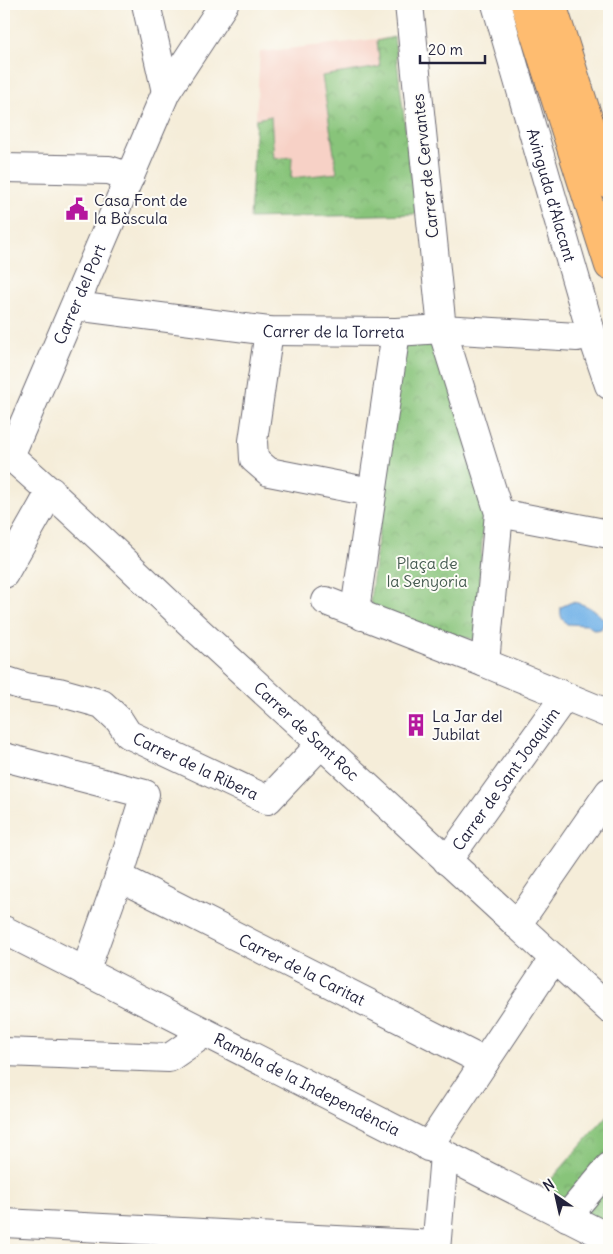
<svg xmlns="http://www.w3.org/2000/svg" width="613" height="1254" font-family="Delius,sans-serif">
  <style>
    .built { fill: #f7d1c6 }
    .park { fill: url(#park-crowns); stroke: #55735a }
    .water { fill: #75b4e8; stroke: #4c6b92 }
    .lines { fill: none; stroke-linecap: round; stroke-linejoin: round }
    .minor-casing { stroke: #6c6972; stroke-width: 30 }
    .major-casing { stroke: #6c6972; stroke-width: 30 }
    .minor { stroke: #fff; stroke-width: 28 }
    .major { stroke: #febc70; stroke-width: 28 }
    .labels { text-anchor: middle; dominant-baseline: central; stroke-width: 4; stroke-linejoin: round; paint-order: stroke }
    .street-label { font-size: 16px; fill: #22223b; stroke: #fdfcf7 }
    .poi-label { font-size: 16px; fill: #22223b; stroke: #fdfcf7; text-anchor: start }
    .park-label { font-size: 16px; fill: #465b51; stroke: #fdfcf7 }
  </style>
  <defs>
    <pattern id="park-crowns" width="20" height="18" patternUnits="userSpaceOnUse" patternTransform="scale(1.25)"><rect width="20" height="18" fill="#88c47a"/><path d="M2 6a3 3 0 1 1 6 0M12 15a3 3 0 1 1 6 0" fill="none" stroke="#75a86a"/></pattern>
  </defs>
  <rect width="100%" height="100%" fill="#fdfcf7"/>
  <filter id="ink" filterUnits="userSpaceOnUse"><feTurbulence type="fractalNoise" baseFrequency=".02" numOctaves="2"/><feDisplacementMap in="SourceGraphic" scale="10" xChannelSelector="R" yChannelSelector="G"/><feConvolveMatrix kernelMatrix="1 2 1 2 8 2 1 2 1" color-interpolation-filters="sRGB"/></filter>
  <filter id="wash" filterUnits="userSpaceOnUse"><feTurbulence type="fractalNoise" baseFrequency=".0096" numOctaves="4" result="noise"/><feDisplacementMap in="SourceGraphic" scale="20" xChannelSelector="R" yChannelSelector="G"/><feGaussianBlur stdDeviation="1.12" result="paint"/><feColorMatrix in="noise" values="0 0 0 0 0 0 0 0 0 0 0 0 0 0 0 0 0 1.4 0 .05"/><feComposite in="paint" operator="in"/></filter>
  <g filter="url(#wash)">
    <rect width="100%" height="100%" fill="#f5edd9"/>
    <path class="built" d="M 394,37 L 416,214 L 250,218 L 260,52 Z"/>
    <path class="park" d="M 394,37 L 416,214 L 250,218 L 256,119 L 271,116 L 274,159 L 292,157 L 291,178 L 337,173 L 322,76 L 380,67 L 377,41 Z
      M 411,343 L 430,344 L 447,362 L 485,494 L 476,640 L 376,616 L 370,601 L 402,350 Z
      M 609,1114 L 609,1223 L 533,1200 Z"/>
    <path class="water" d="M 572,602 C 586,604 596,610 605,621 L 601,629 L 595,630 L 587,625 L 567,624 C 561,619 560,615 561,607 Z"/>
  </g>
  <g filter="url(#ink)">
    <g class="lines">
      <defs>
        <g id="minor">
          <path d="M 146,4 L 166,92"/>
          <path id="s1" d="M 496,4 L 591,332 L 609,385"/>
          <path d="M 4,168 L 109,170 L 130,177"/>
          <path id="s2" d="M 75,306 L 269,331 L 396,332 L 442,329 L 577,337 L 591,332"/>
          <path d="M 269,331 L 253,441 L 254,459 L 269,472 L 371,492"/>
          <path id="s3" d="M 4,453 L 10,456 C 77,514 140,577 205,637 C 340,762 474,886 609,1009"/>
          <path id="s4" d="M 10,456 L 166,92 L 224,4"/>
          <path d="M 499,513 L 609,534"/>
          <path d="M 4,574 L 51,491"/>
          <path d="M 326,601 L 485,663 L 499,513 L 442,329 L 409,4"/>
          <path d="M 362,616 L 356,603 L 396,332"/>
          <path d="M 485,663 L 609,714"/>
          <path id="s5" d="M 4,680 L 26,687 L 59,692 L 102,704 L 119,720 L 128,734 L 268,800 L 321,744"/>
          <path d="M 4,757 L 145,794 L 119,877 L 85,972"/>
          <path id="s6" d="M 447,861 L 565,696"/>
          <path id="s7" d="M 119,877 L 485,1062"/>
          <path d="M 517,925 L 609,792"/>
          <path id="s8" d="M 4,930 L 609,1238"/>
          <path d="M 4,1052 L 169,1058 L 205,1033"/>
          <path d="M 428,1147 L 554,958"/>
          <path d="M 567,1217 L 609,1167"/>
          <path d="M 4,1223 L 436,1245"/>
          <path d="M 436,1250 L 444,1155"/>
        </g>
        <path id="major" d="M 525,4 L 609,266
          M 552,4 L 609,184"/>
      </defs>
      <use href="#minor" class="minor-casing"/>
      <use href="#major" class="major-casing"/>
      <use href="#minor" class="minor"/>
      <use href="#major" class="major"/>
    </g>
  </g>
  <defs>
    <symbol id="civic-bare" viewBox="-9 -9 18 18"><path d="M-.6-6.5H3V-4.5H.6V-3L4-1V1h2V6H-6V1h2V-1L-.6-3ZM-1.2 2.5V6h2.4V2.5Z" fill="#b5179e" stroke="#fdfcf7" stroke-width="2.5" paint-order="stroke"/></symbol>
    <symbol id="building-bare" viewBox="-9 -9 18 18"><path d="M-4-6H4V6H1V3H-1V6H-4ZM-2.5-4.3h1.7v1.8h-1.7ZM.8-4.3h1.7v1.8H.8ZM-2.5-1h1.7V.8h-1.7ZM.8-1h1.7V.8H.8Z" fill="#b5179e" stroke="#fdfcf7" stroke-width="2.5" paint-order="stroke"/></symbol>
  </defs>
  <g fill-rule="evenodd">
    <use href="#civic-bare" x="61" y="193" width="32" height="32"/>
    <use href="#building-bare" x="400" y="709" width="32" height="32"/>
  </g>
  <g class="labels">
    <g class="street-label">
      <text transform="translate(425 166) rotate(-96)">Carrer de Cervantes</text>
      <text stroke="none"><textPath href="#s1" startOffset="199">Avinguda d'Alacant</textPath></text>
      <text stroke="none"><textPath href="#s4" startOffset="176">Carrer del Port</textPath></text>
      <text stroke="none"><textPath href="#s2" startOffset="260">Carrer de la Torreta</textPath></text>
      <text stroke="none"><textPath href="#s3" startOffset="411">Carrer de Sant Roc</textPath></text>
      <text stroke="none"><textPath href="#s5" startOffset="216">Carrer de la Ribera</textPath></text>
      <text stroke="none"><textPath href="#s6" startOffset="101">Carrer de Sant Joaquim</textPath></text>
      <text stroke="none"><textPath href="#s7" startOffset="205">Carrer de la Caritat</textPath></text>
      <text stroke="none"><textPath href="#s8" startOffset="340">Rambla de la Independència</textPath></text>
    </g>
    <g class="poi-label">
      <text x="94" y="200">Casa Font de<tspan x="94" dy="18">la Bàscula</tspan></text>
      <text x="432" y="716">La Jar del<tspan x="432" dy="18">Jubilat</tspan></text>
    </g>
    <g class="park-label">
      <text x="427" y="563">Plaça de<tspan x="427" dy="18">la Senyoria</tspan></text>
    </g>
  </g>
  <rect width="613" height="1254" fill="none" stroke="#fdfcf7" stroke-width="20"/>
  <g transform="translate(556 1196) rotate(326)" stroke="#fdfcf7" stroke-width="4" paint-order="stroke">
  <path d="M0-4L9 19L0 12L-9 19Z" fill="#22223b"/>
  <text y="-8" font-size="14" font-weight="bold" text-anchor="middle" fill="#22223b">N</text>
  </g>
  <path d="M420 55v8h65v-8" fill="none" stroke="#22223b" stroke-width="2.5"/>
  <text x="428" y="55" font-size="15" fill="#22223b" stroke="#fdfcf7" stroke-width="4" paint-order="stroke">20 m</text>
</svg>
